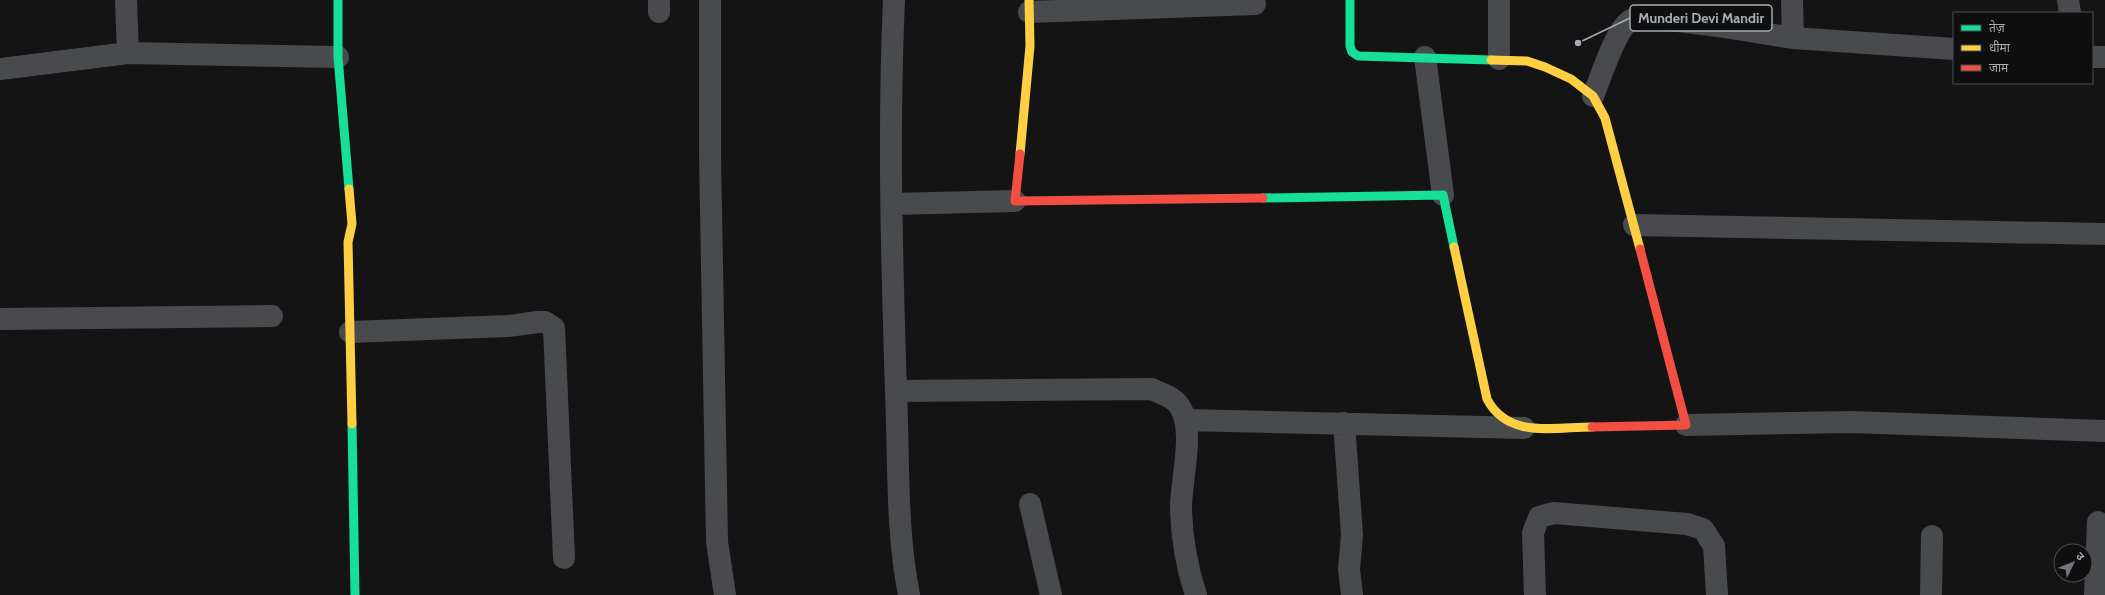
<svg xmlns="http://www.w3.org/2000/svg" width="2105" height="595" font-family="Cabin,'Noto Sans Devanagari',sans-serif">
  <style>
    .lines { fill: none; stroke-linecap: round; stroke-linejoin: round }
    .street { stroke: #494a4d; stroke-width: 22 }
    .fast { stroke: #16e098; stroke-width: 9 }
    .slow { stroke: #ffcf43; stroke-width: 9 }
    .jam { stroke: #f24e42; stroke-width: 9 }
    .leader { fill: none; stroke: #a5acb5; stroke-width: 1.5 }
    .callout-dot { fill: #a5acb5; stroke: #0f0f10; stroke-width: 1.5 }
    .callout { fill: #0f0f10; stroke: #a5acb5; stroke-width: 1.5 }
    .callout-label { font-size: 14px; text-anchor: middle; font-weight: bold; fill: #a5acb5 }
  </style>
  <rect width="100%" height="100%" fill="#141415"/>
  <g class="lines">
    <path class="street" d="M 126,0 L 128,53
      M 659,0 L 659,12
      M 710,0 L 710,154 L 717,542 L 725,595
      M 894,0 C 888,131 892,263 896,393 C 899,460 896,529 909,595
      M 1499,0 L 1499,59
      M 1792,0 L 1793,38 L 1954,49
      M 2068,0 L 2070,13
      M 1029,12 L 1255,4
      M 1425,57 L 1443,195
      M 2092,57 L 2105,57
      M 0,69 L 128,53 L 338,57
      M 1593,96 C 1601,78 1615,29 1631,20 C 1646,13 1769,34 1793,38
      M 892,204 L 1015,201
      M 1634,225 L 2105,234
      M 0,319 L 272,316
      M 350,332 L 508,326 L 538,322 L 545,322 L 554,328 L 564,558
      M 896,391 L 1152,389 C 1160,393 1173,397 1178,404 C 1197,428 1180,481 1181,510 C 1182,539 1187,568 1196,595
      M 1185,420 L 1524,428
      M 1344,423 L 1352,535 L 1349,569 L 1352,595
      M 1686,425 L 1851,422 L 2105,431
      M 1030,504 L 1051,595
      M 1535,595 L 1533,533 L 1539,517 L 1554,513 L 1687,524 L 1703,529 L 1714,546 L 1717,595
      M 1931,595 L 1932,536
      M 2095,595 L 2098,522"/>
    <path class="fast" d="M 338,0 L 338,57 L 349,189
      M 1350,0 L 1350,46 L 1352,52 L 1358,56 L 1491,60
      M 1263,198 L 1443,195 L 1454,247
      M 352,424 L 355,595"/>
    <path class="slow" d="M 1491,60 L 1527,61 L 1545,67 L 1571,79 L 1593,96 L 1605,118 L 1640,249
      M 1020,154 L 1030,46 L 1029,0
      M 349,189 L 352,224 L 348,242 L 352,424
      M 1454,247 L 1487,399 C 1508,439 1554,427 1592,427"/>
    <path class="jam" d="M 1020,154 L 1015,201 L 1263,198
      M 1592,427 L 1686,425 L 1640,249"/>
  </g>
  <path class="leader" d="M1578 43L1630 18"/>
  <circle class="callout-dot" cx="1578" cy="43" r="4"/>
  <rect class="callout" x="1630" y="5" width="142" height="26" rx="4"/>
  <g class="callout-label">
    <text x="1701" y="23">Munderi Devi Mandir</text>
  </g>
  <rect x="1953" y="12" width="140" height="72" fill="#0f0f10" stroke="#4b4e52"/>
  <rect x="1961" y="25" width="20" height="6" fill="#16e098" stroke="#4b4e52"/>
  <text x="1989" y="32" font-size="12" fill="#a5acb5">तेज़</text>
  <rect x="1961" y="45" width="20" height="6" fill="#ffcf43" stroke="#4b4e52"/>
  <text x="1989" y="52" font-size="12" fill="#a5acb5">धीमा</text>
  <rect x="1961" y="65" width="20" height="6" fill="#f24e42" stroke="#4b4e52"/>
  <text x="1989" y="72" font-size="12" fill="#a5acb5">जाम</text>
  <g transform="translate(2073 563) rotate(47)"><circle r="19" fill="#0f0f10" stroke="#4b4e52"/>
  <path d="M0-3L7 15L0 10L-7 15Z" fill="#72777d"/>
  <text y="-6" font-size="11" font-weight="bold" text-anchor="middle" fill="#a5acb5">उ</text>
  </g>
</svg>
